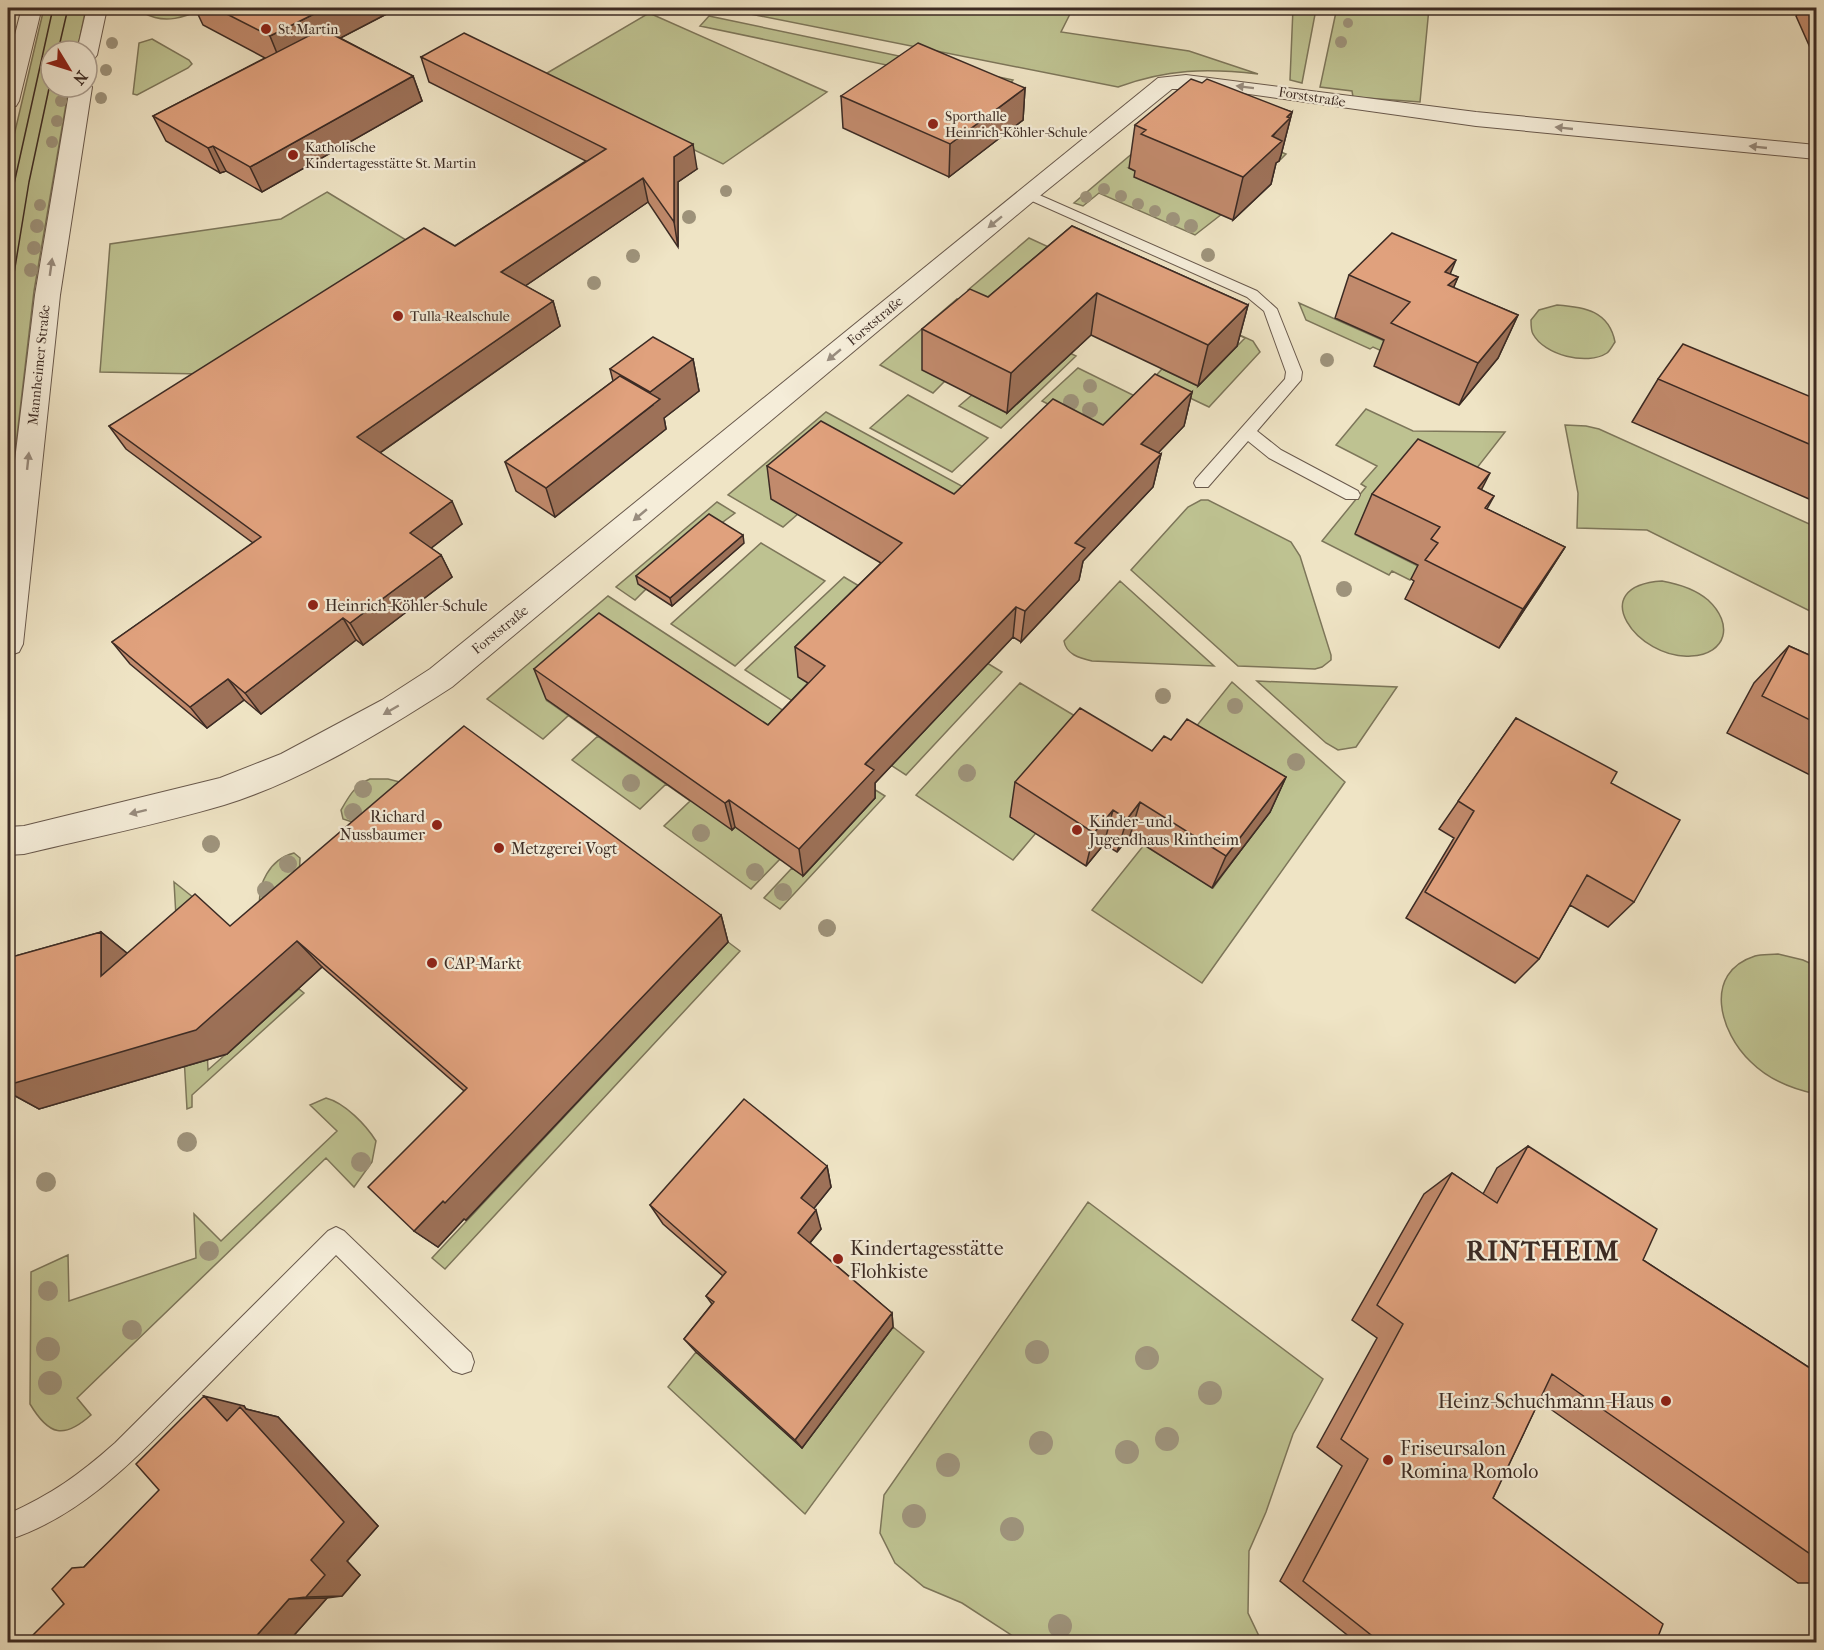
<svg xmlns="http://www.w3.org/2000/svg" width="1824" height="1650" font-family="'IM FELL French Canon',serif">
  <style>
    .green { fill: #bec291; stroke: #7d765a; stroke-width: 1.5 }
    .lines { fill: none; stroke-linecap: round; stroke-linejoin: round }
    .service-casing { stroke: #69594c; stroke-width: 2 }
    .minor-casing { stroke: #69594c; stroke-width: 2 }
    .tertiary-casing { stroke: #69594c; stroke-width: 2 }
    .service { fill: #f5edd9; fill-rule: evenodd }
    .minor { fill: #f5edd9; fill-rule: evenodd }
    .tertiary { fill: #f5edd9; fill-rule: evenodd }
    .tram { stroke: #3c2b24; stroke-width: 1.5 }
    .tree { fill: #9e937b }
    .wall { fill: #c18a6c; stroke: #3c2b24; stroke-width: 1.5 }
    .shaded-wall { fill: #9d7158; stroke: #3c2b24; stroke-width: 1.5 }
    .building { fill: #e0a17d; stroke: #3c2b24; stroke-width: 1.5 }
    .oneway { fill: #988c7e }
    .poi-dot { fill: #8f2418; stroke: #f5edd9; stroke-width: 2 }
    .labels { text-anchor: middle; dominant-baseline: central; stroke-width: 4.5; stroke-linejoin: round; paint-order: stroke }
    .far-poi-label { font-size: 14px; fill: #3c2b24; stroke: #f5edd9; text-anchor: start }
    .far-street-label { font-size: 14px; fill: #3c2b24; stroke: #f5edd9 }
    .poi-label { font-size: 16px; fill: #3c2b24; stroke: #f5edd9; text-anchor: start }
    .near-poi-label { font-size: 20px; fill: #3c2b24; stroke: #f5edd9; text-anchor: start }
    .near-district-label { font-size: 27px; font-weight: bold; letter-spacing: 1.5px; fill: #3c2b24; stroke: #f5edd9 }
  </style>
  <rect width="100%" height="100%" fill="#efe4c5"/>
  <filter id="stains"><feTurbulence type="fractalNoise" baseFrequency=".00333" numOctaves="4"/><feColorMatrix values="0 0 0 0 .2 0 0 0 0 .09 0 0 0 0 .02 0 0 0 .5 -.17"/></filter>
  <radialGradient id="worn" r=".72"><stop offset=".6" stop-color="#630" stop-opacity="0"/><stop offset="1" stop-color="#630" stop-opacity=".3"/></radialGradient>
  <path class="green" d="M 44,8 L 86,8 L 77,51 L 51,51 L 51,87 L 69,87 L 34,291 L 8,513 L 8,161 Z
    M 143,8 L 205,8 C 185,17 165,25 144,13 Z
    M 720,8 L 1073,8 L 1061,32 L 1189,51 L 1258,74 C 1207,68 1167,69 1118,87 Z
    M 1293,8 L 1429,8 L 1420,102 L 1353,97 L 1352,91 L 1320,87 L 1336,12 L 1316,9 L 1302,83 L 1290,80 Z
    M 649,13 L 827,92 L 723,164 L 542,76 Z
    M 709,16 L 1013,80 L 1006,90 L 700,26 Z
    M 152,39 L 189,60 L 192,64 L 188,68 L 137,95 L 133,94 L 139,43 Z
    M 1181,112 L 1286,154 L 1279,161 L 1276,159 L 1280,155 L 1129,168 L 1139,173 L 1135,177 L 1227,210 L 1195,235 L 1099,193 L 1083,206 L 1074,203 Z
    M 327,192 L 411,243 L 202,374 L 100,372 L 110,244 L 281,219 Z
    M 1029,238 L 1253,341 L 1260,352 L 1209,407 L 1152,380 L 1162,369 L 1198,386 L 1245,338 L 1220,326 L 1042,327 L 968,290 Z
    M 957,299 L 1076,356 L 1001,428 L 959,406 L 972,395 L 1007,413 L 1051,371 L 945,381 L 933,393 L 880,365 Z
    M 1299,303 L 1398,347 L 1386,353 L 1373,347 L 1370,349 L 1306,320 Z
    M 1557,305 C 1585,307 1609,311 1615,342 C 1613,345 1610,351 1607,353 C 1587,366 1544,355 1533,334 C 1531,331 1531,324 1531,320 L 1539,310 Z
    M 1078,368 L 1143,400 L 1109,435 L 1042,401 Z
    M 908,395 L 988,438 L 952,472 L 870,428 Z
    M 1366,409 L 1413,431 L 1505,432 L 1466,482 L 1356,535 L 1426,570 L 1414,575 L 1410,580 L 1392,571 L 1389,575 L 1322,541 L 1366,487 L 1361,484 L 1377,466 L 1336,445 Z
    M 826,412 L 1075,548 L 915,582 L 798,514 L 783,527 L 728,495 Z
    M 1565,425 L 1586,426 L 1599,429 L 1816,527 L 1816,614 L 1647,530 L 1577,528 L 1578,493 Z
    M 1201,500 L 1208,500 L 1291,542 L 1300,556 L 1331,655 L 1331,660 L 1322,667 L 1315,669 L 1238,666 L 1131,570 L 1188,507 Z
    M 717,502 L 735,513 L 639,584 L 646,589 L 635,600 L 616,587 Z
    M 761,543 L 825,581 L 735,666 L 671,624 Z
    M 844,577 L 1002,672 L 906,775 L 851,739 L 837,702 L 820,719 L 745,670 Z
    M 1120,581 L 1214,666 L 1092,661 C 1079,658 1066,654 1064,641 Z
    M 1662,581 C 1679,584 1695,589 1708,600 C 1734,624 1727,654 1691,656 C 1638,660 1583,586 1662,581 Z
    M 608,596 L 868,766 L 768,850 L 780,859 L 751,889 L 664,826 L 690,801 L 546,700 L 569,715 L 543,739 L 487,699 Z
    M 1257,681 L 1397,687 L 1356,747 L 1338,750 L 1326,743 Z
    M 1232,682 L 1345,782 L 1202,983 L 1092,910 L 1144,845 L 1213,888 L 1269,812 L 1174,754 Z
    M 1020,683 L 1145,758 L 1011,816 L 1036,833 L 1013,860 L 916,795 Z
    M 598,736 L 666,784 L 640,809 L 572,760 Z
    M 370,779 L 388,779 L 408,784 L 355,823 L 343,819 L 341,810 C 349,796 355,785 370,779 Z
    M 869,786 L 885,796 L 780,909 L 764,898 L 792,868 L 804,875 L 875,798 Z
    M 294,853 L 300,858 L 299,885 L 260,907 C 257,884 270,859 294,853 Z
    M 174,882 L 224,922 L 202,941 L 208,1070 L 299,989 L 304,993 L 192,1095 L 192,1107 L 187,1109 Z
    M 728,942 L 740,951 L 445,1269 L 432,1258 Z
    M 1778,954 L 1803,960 L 1816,966 L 1816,1094 C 1792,1089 1769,1080 1751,1062 C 1720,1033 1702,973 1755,956 C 1762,954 1771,955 1778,954 Z
    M 326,1098 C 345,1103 366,1125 376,1141 L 372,1162 L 354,1187 L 326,1158 L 77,1398 L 91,1415 C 64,1439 49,1436 30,1404 L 31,1272 L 68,1255 L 69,1301 L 196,1258 L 194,1214 L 221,1241 L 337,1131 L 310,1105 Z
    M 1088,1202 L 1323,1379 L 1293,1434 L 1266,1512 L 1249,1551 L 1248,1613 L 1259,1636 L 1265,1642 L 1022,1642 L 962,1603 L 924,1587 L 895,1563 L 880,1533 L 884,1495 Z
    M 893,1327 L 924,1352 L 805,1514 L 668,1387 L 696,1352 L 802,1448 Z"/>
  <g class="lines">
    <defs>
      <path id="service" d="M 1028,190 L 1257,291 L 1277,309 L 1302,372 L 1301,380 L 1257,431 L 1281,450 L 1358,491 L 1360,495 L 1358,499 L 1346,499 L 1269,458 L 1248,441 L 1208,487 L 1196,487 L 1194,483 L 1196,479 L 1285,379 L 1286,372 L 1264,311 L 1247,297 L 1023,197 L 1021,194 Z
        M 336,1227 L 344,1231 L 471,1353 L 474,1362 L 471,1371 L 462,1374 L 453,1371 L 336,1255 C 291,1301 246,1346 201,1392 C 143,1450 88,1514 8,1540 L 8,1514 C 52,1494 79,1475 115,1443 L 328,1231 Z"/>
      <path id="minor" d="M 1186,75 L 1476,112 L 1816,145 L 1816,159 L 1476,126 L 1213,89 L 1172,89 L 1036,199 L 452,687 C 384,731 302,781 224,805 C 159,824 91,838 24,854 L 8,855 L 8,827 L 24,826 L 220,778 L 281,754 L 382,700 L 430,669 L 1158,78 Z"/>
      <path id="tertiary" d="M 18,8 L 38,8 L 40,15 L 19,101 L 16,106 L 8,107 L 8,62 L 20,15 Z
        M 87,8 L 107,8 L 97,55 L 94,59 L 87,61 L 87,51 L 77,51 Z
        M 87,82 L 92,87 L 60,295 L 23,644 L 19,652 L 8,656 L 8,518 L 35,295 L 70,87 L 87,87 Z"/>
    </defs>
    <use href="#service" class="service-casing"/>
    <use href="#minor" class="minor-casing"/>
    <use href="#tertiary" class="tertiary-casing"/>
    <use href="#service" class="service"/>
    <use href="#minor" class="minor"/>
    <use href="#tertiary" class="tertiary"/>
    <path class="tram" d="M 58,51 L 68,8
      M 8,211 L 53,8
      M 8,310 L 29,182 L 51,79"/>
  </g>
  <g class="tree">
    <circle cx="1348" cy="23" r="5"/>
    <circle cx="1341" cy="42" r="6"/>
    <circle cx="112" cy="43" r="6"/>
    <circle cx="106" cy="70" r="6"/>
    <circle cx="101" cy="98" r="6"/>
    <circle cx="61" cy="101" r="6"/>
    <circle cx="57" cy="121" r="6"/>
    <circle cx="52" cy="142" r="6"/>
    <circle cx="1104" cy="189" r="6"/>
    <circle cx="726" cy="191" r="6"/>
    <circle cx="1121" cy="196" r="6"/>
    <circle cx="1086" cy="197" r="6"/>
    <circle cx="1138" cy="204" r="6"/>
    <circle cx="40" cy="205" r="6"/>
    <circle cx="1155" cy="211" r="6"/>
    <circle cx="689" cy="217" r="7"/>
    <circle cx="1173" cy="219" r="7"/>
    <circle cx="37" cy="226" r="7"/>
    <circle cx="1191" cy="226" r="7"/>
    <circle cx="34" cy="248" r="7"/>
    <circle cx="1208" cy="255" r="7"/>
    <circle cx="633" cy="256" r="7"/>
    <circle cx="31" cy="270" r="7"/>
    <circle cx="594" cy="283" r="7"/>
    <circle cx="1327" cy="360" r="7"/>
    <circle cx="1090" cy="386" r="7"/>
    <circle cx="1071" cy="402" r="8"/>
    <circle cx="1090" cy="410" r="8"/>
    <circle cx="1344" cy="589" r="8"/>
    <circle cx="1163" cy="696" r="8"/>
    <circle cx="1235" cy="706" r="8"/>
    <circle cx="1296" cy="762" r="9"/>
    <circle cx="967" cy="773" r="9"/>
    <circle cx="631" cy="783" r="9"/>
    <circle cx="363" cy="789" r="9"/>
    <circle cx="353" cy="812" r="9"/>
    <circle cx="701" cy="833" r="9"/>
    <circle cx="211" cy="844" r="9"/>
    <circle cx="288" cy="864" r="9"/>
    <circle cx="755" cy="872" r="9"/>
    <circle cx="266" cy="890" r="9"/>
    <circle cx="783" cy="892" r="9"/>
    <circle cx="827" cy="928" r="9"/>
    <circle cx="187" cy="1142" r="10"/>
    <circle cx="361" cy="1162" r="10"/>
    <circle cx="46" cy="1182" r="10"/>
    <circle cx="209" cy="1251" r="10"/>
    <circle cx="48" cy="1291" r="10"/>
    <circle cx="132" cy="1330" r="10"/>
    <circle cx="48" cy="1349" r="12"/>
    <circle cx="1037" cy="1352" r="12"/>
    <circle cx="1147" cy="1358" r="12"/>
    <circle cx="50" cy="1383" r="12"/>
    <circle cx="1210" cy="1393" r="12"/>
    <circle cx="1167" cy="1439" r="12"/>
    <circle cx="1041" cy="1443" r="12"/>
    <circle cx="1127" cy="1452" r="12"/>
    <circle cx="948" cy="1465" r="12"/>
    <circle cx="914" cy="1516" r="12"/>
    <circle cx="1012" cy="1529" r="12"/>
    <circle cx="1060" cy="1626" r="12"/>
  </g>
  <path class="wall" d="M 195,8 L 398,8 L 340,38 L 413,76 L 422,101 L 262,192 L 226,171 L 220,173 L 166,141 L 153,116 L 265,58 L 203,25 Z
    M 1801,8 L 1816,8 L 1816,61 L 1796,16 Z
    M 421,57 L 697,169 L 678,182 L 678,247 L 648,202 L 525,286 L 553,301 L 560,326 L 380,453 L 462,524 L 431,548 L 441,555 L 452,577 L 363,645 L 356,640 L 261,714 L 244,700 L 207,728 L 130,664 L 112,642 L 253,543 L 126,449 L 109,426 L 455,246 L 586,161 L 429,82 Z
    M 1202,83 L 1292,112 L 1281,155 L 1279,161 L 1276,163 L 1271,184 L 1233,220 L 1134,177 L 1135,171 L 1129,168 L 1135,125 Z
    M 1025,88 L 1023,120 L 949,177 L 843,128 L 841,96 Z
    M 1072,226 L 1248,305 L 1237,346 L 1198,386 L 1091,335 L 1007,413 L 922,370 L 922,329 L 988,297 Z
    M 1450,274 L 1458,277 L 1453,288 L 1518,315 L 1498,358 L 1459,405 L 1374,366 L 1384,340 L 1335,318 L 1349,275 Z
    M 693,359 L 699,391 L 664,418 L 666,429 L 555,517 L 516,491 L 505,462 L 613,381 L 610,369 Z
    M 1658,379 L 1816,399 L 1816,502 L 1632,422 Z
    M 1192,392 L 1184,426 L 1158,453 L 1161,454 L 1153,487 L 1083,561 L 1079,580 L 1021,642 L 1013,637 L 875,783 L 875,798 L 803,876 L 735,827 L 732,830 L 546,699 L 534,669 L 768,725 L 808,683 L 798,677 L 795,647 L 881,563 L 771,499 L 767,466 L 954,494 L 1103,425 Z
    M 1481,490 L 1494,496 L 1487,509 L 1565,547 L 1540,586 L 1499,648 L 1405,599 L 1414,581 L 1411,579 L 1418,565 L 1355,534 L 1372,494 Z
    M 744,543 L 672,606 L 638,584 L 636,576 Z
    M 1789,646 L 1816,658 L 1816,778 L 1727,733 L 1754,683 Z
    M 1516,718 L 1611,783 L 1634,902 L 1608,927 L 1570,905 L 1539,959 L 1515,983 L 1406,918 L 1454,838 L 1439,829 Z
    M 1171,740 L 1286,777 L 1270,812 L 1212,888 L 1130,836 L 1117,852 L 1104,844 L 1086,866 L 1010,817 L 1015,782 L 1152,751 Z
    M 721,915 L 728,942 L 466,1220 L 464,1219 L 438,1247 L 414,1231 L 464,1091 L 322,967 L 227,1054 L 39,1109 L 8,1092 L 8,958 L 101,932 L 127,953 L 230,926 Z
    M 1528,1146 L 1643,1260 L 1816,1372 L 1816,1583 L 1798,1583 L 1539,1401 L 1493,1498 L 1656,1642 L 1356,1642 L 1280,1581 L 1342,1466 L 1317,1447 L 1377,1338 L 1352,1320 L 1424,1194 L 1452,1173 L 1483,1194 L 1497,1168 Z
    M 827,1166 L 831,1187 L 814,1208 L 821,1229 L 810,1243 L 892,1313 L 893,1327 L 802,1448 L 696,1352 L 684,1339 L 712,1304 L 706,1296 L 723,1276 L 663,1224 L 650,1205 Z
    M 244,1406 L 246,1409 L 278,1417 L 378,1526 L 347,1561 L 360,1575 L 342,1596 L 327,1598 L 288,1642 L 36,1642 L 64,1604 L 84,1567 Z"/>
  <path class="shaded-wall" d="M 326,8 L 398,8 L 283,68 L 270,36 Z
    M 413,76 L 422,101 L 262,192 L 250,167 Z
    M 1025,88 L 1023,120 L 949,177 L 950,144 Z
    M 1292,112 L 1281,155 L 1279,161 L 1276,163 L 1271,184 L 1233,220 L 1243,177 L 1287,117 Z
    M 693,144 L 697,169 L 678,182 L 678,247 L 674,222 L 674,157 Z
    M 213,146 L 226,171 L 220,173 L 208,148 Z
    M 643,178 L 648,202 L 509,297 L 501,272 Z
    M 1456,260 L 1438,303 L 1445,272 Z
    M 1458,277 L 1440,320 L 1448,285 Z
    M 1097,293 L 1091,335 L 1007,413 L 1011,373 Z
    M 553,301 L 560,326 L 368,461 L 357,437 Z
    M 1248,305 L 1237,346 L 1198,386 L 1208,345 Z
    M 1518,315 L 1498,358 L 1459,405 L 1478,363 Z
    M 693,359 L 699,391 L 664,418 L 666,429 L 555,517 L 546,488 L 653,405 L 650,392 Z
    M 1192,392 L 1184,426 L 1135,477 L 1141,444 Z
    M 1161,454 L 1153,487 L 1083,561 L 1079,580 L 1021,642 L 1025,611 L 1075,543 Z
    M 1490,473 L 1469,514 L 1478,488 Z
    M 452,501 L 462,524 L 421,556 L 410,533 Z
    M 743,535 L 744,543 L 672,606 L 670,598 Z
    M 1565,547 L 1540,586 L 1499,648 L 1523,609 Z
    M 441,555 L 452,577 L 363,645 L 350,623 Z
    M 1016,607 L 1013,637 L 875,783 L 875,798 L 803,876 L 799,849 L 865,764 Z
    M 343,618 L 356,640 L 261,714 L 245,693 Z
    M 228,679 L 244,700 L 207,728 L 190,707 Z
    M 1286,777 L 1270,812 L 1212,888 L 1226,856 Z
    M 729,800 L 735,827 L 732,830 L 725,803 Z
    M 1140,802 L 1130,836 L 1117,852 L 1127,819 Z
    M 1113,810 L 1104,844 L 1086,866 L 1094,833 Z
    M 721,915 L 728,942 L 466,1220 L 464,1219 L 438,1247 L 414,1231 Z
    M 101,932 L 134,959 L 101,976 Z
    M 297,941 L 322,967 L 227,1054 L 39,1109 L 8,1092 L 8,1085 Z
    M 827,1166 L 831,1187 L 807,1217 L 801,1198 Z
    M 816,1210 L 821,1229 L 803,1251 L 798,1233 Z
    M 892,1313 L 893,1327 L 802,1448 L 795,1440 Z
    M 204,1396 L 244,1406 L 246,1409 L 278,1417 L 378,1526 L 347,1561 L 360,1575 L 342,1596 L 306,1597 L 311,1560 L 227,1421 Z
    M 327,1598 L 288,1642 L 251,1642 L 289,1599 Z"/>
  <path class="building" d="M 215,8 L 326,8 L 270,36 Z
    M 1809,8 L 1816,8 L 1816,22 Z
    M 322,29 L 413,76 L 250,167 L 213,146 L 208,148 L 153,116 Z
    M 464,33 L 693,144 L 674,157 L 674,222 L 643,178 L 501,272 L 553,301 L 357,437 L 452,501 L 410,533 L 441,555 L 350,623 L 343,618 L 245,693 L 228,679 L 190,707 L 112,642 L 261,537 L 109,426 L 424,228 L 455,246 L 606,149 L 421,57 Z
    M 918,43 L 1025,88 L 950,144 L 841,96 Z
    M 1191,79 L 1202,83 L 1207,79 L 1292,112 L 1287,117 L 1290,118 L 1272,136 L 1282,141 L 1243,177 L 1141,134 L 1146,130 L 1135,125 Z
    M 1072,226 L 1248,305 L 1208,345 L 1097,293 L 1011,373 L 922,329 L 970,289 L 988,297 Z
    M 1392,233 L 1456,260 L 1445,272 L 1458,277 L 1448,285 L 1518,315 L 1478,363 L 1391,323 L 1410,302 L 1349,275 Z
    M 653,337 L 693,359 L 650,392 L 610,369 Z
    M 1683,344 L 1816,399 L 1816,447 L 1658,379 Z
    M 1155,374 L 1192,392 L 1141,444 L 1161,454 L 1075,543 L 1085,548 L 1025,611 L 1016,607 L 865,764 L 874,770 L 799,849 L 729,800 L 725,803 L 534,669 L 599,613 L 768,725 L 825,666 L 795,647 L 902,543 L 767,466 L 821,421 L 954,494 L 1053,399 L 1103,425 Z
    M 620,376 L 660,399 L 546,488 L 505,462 Z
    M 1418,439 L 1490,473 L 1478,488 L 1494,496 L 1485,508 L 1565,547 L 1523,609 L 1425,560 L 1438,543 L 1431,539 L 1440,527 L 1372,494 Z
    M 709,514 L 743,535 L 670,598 L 636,576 Z
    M 1789,646 L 1816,658 L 1816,723 L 1762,696 Z
    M 1080,708 L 1152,751 L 1164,736 L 1171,740 L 1187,719 L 1286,777 L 1226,856 L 1140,802 L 1127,819 L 1113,810 L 1094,833 L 1015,782 Z
    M 1516,718 L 1617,772 L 1611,783 L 1680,820 L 1634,902 L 1587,875 L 1539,959 L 1425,892 L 1474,811 L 1458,801 Z
    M 464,726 L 721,915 L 445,1203 L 443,1201 L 414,1231 L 368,1187 L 467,1088 L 297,941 L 196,1030 L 8,1085 L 8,958 L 101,932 L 101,976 L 195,894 L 230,926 Z
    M 744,1099 L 827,1166 L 801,1198 L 816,1210 L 798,1233 L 892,1313 L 795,1440 L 684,1339 L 714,1302 L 706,1296 L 726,1272 L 650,1205 Z
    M 1528,1146 L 1657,1229 L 1643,1260 L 1816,1372 L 1816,1558 L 1552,1374 L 1493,1498 L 1663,1624 L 1656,1642 L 1380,1642 L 1303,1581 L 1368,1459 L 1341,1439 L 1403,1324 L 1377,1305 L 1452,1173 L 1497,1203 Z
    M 204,1396 L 227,1421 L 240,1407 L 344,1522 L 311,1560 L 325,1575 L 306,1597 L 289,1599 L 251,1642 L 140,1642 L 141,1639 L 137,1642 L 36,1642 L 31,1637 L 64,1604 L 52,1589 L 72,1568 L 84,1567 L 159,1490 L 136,1464 Z"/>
  <defs><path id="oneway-solid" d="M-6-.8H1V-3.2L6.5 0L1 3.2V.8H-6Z" transform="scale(1.5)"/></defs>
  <g class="oneway">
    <use href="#oneway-solid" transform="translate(1245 87) rotate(-173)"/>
    <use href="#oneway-solid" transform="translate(1564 128) rotate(-174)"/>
    <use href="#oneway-solid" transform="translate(1758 147) rotate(-174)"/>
    <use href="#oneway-solid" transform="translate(995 222) rotate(141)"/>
    <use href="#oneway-solid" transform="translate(51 267) rotate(-82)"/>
    <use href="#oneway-solid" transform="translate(834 355) rotate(140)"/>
    <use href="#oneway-solid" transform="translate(28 461) rotate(-84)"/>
    <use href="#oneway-solid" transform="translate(640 515) rotate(140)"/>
    <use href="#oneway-solid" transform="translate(391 710) rotate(150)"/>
    <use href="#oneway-solid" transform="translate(138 812) rotate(166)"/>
  </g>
  <g class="poi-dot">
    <circle cx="266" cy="29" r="6"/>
    <circle cx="933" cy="124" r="6"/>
    <circle cx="293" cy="155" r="6"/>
    <circle cx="398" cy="316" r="6"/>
    <circle cx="313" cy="605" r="6"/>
    <circle cx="437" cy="825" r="6"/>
    <circle cx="1077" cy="830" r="6"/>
    <circle cx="499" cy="848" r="6"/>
    <circle cx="432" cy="963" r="6"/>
    <circle cx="838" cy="1259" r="6"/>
    <circle cx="1666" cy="1401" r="6"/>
    <circle cx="1388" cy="1460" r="6"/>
  </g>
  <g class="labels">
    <g class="far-poi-label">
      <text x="278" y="29">St. Martin</text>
      <text x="945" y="116">Sporthalle<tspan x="945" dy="16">Heinrich-Köhler-Schule</tspan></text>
      <text x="305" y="147">Katholische<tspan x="305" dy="16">Kindertagesstätte St. Martin</tspan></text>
      <text x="410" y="316">Tulla-Realschule</text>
    </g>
    <g class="far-street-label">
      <text transform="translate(1312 97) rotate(9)">Forststraße</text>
      <text transform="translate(875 321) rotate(-40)">Forststraße</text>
      <text transform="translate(39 365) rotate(-84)">Mannheimer Straße</text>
      <text transform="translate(500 630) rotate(-39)">Forststraße</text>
    </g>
    <g class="poi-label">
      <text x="325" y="605">Heinrich-Köhler-Schule</text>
      <text x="425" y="816" text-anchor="end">Richard<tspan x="425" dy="18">Nussbaumer</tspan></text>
      <text x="1089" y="821">Kinder- und<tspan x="1089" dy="18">Jugendhaus Rintheim</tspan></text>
      <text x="511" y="848">Metzgerei Vogt</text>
      <text x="444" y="963">CAP-Markt</text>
    </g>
    <g class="near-poi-label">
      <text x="850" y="1248">Kindertagesstätte<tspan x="850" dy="23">Flohkiste</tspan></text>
      <text x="1654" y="1401" text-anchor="end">Heinz-Schuchmann-Haus</text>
      <text x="1400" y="1448">Friseursalon<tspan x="1400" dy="23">Romina Romolo</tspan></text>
    </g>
    <g class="near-district-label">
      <text x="1543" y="1251">RINTHEIM</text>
    </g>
  </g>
  <rect width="1824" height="1650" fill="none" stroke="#efe4c5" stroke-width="30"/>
  <rect x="9" y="9" width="1806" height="1632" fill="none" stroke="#3c2b24" stroke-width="3"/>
  <rect x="15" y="15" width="1794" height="1620" fill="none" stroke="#3c2b24" stroke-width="1.5"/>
  <g transform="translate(69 69) rotate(128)"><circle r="28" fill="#f5edd9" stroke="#ab9f91" stroke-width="1.5"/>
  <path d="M0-4.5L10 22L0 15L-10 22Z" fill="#8f2418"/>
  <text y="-9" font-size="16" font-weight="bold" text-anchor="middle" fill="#3c2b24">N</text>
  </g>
  <rect width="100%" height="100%" filter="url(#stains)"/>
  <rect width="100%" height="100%" fill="url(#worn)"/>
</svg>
